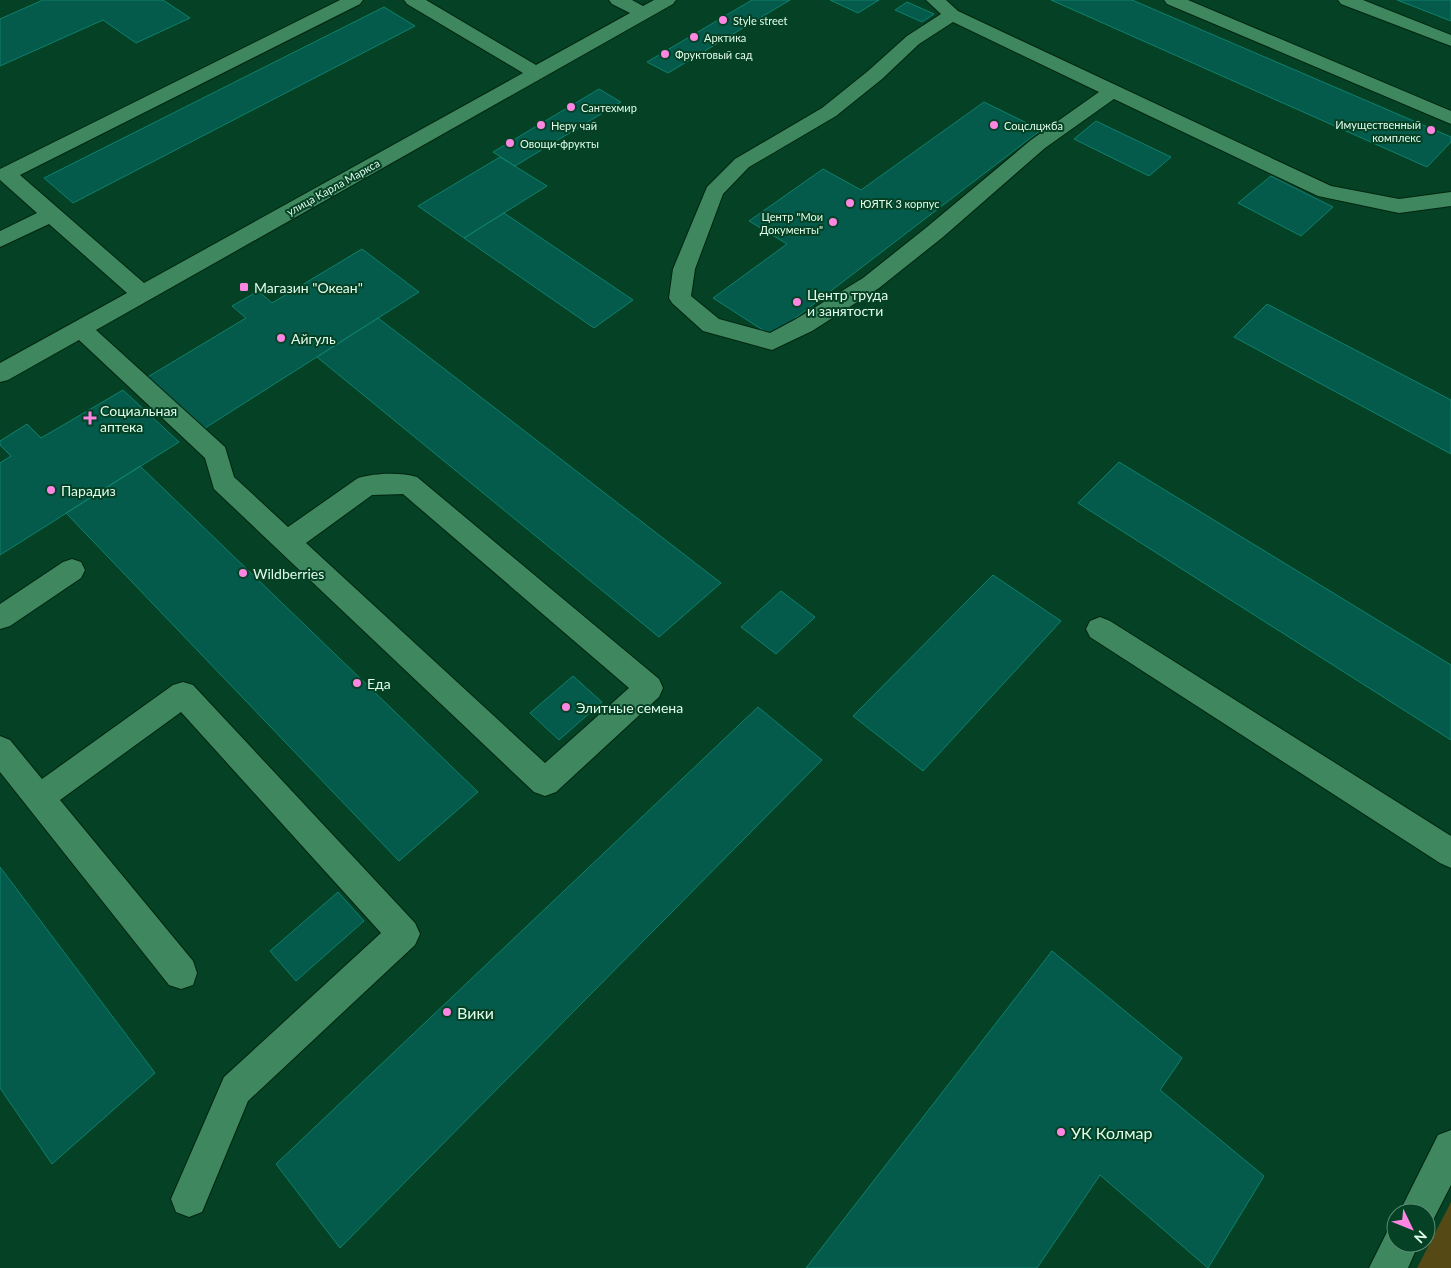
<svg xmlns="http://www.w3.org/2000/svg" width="1451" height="1268" font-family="Lato,sans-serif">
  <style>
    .green { fill: #554915 }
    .building { fill: #045b4c; stroke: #10806c }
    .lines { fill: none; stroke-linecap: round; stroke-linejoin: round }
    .minor-casing { stroke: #002511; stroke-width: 2 }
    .minor { fill: #3f875e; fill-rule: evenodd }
    .poi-dot { fill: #fd86e2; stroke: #044125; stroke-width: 2 }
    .labels { text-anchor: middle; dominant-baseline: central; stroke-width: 4; stroke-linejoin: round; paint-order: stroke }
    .far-poi-label { font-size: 11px; fill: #e1fdea; stroke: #044125; text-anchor: start }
    .far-street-label { font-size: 11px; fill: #e1fdea; stroke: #044125 }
    .poi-label { font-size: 14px; fill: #e1fdea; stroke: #044125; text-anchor: start }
    .near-poi-label { font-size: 16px; fill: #e1fdea; stroke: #044125; text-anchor: start }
  </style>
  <rect width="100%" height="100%" fill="#044125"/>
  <path class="green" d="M 1451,1202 L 1451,1268 L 1417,1268 Z"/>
  <path class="building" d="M 43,0 L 163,0 L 190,18 L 136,43 L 103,20 L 0,66 L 0,19 Z
    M 752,0 L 790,0 L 668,73 L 647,62 Z
    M 830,0 L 879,0 L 858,13 Z
    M 1051,0 L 1132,0 L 1451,137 L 1451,142 L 1427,167 Z
    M 1397,0 L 1451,0 L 1451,21 Z
    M 907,2 L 934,14 L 922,22 L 895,10 Z
    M 384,7 L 415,26 L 73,203 L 44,178 Z
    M 599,89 L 621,102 L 515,166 L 493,152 Z
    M 984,102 L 1041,130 L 772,336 L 713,298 L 787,244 L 749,221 L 823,169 L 861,190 Z
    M 1096,121 L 1171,157 L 1149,176 L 1074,139 Z
    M 500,157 L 547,186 L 464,238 L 418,206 Z
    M 1271,176 L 1333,207 L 1301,236 L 1238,203 Z
    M 504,213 L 633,300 L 594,328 L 464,238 Z
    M 362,249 L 419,292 L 202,430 L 146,378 L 246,318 L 232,306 L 258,291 L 272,303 Z
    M 1267,304 L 1451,400 L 1451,454 L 1234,337 Z
    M 378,318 L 425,354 L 721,583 L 659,637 L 317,357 Z
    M 123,390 L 179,442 L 0,555 L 0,463 L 11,456 L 0,445 L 0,441 L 27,424 L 41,438 Z
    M 1119,462 L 1451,665 L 1451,740 L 1078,503 Z
    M 140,466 L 478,792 L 399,861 L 66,513 Z
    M 993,575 L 1061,621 L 923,771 L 853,716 Z
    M 781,591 L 815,617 L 776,654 L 741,627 Z
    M 573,676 L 602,702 L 559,740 L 530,713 Z
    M 758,707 L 822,760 L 340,1248 L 276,1164 Z
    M 0,867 L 155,1073 L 52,1164 L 0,1088 Z
    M 338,892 L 364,921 L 296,981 L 270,951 Z
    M 1052,951 L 1182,1058 L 1160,1090 L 1264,1176 L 1208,1268 L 1100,1175 L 1037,1268 L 806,1268 Z"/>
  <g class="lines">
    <defs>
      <path id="minor" d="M 340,0 L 363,0 L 360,4 L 20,175 L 144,283 L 523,73 L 407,4 L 404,0 L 426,0 L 536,65 L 630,13 L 612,4 L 609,0 L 632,0 L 643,6 L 654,0 L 676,0 L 673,4 L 96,330 L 225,447 L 234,477 L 288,527 L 358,478 C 375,473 400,472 417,477 L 659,679 L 663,688 L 659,697 L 556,792 L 545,796 L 534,792 L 214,489 L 205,458 L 79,340 L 8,380 L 0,382 L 0,363 L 127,293 L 49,224 L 0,247 L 0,231 L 37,213 L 0,180 L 0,169 ZM 403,494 L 629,688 L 545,763 L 306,543 L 372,495 Z
        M 926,0 L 946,0 L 958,11 L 1331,186 L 1399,199 L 1451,192 L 1451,206 L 1399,213 L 1318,196 L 1114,99 L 1045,148 L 943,237 L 879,288 L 812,331 L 772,350 L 703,331 L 672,303 L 669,298 L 673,269 L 707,187 L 735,159 L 822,108 L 868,71 L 907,36 L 941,14 ZM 953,22 L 1099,92 L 1031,140 L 927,227 L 863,278 L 796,319 L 770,333 L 719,319 L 691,296 L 695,269 L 723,194 L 749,167 L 836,116 L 882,79 L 919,44 Z
        M 1164,0 L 1188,0 L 1451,111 L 1451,124 L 1167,4 Z
        M 1338,0 L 1363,0 L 1451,35 L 1451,46 L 1341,4 Z
        M 72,559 L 81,562 L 85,570 L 81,578 L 10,626 L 0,629 L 0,604 L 63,562 Z
        M 1100,617 L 1110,621 L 1451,836 L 1451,868 L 1440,863 L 1090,637 L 1086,629 L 1090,621 Z
        M 183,682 L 193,685 L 415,923 L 420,934 L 415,945 L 248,1101 L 202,1212 L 189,1217 L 176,1212 L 171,1199 L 224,1077 L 381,933 L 181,712 L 60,800 L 193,961 L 197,973 L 193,985 L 181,989 L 169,985 L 0,772 L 0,736 L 10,740 L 42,779 L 173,685 Z
        M 1451,1130 L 1451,1185 L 1430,1226 L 1426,1228 L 1426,1213 L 1399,1213 L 1438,1135 Z
        M 1396,1227 L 1396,1243 L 1419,1243 L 1408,1268 L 1369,1268 L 1388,1230 Z"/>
    </defs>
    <use href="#minor" class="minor-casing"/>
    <use href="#minor" class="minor"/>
  </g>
  <g class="poi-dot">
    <circle cx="723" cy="20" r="5"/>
    <circle cx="694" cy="37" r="5"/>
    <circle cx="665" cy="54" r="5"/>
    <circle cx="571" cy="107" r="5"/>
    <circle cx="541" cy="125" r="5"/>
    <circle cx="994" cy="125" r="5"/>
    <circle cx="1431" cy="130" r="5"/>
    <circle cx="510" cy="143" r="5"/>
    <circle cx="850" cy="203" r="5"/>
    <circle cx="833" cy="222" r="5"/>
    <rect x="239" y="282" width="10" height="10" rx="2.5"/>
    <circle cx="797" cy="302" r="5"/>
    <circle cx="281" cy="338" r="5"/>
    <path d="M87.5 410.5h5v5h5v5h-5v5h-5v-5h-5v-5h5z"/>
    <circle cx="51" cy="490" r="5"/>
    <circle cx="243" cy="573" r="5"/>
    <circle cx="357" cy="683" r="5"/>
    <circle cx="566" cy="707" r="5"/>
    <circle cx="447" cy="1012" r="5"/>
    <circle cx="1061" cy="1132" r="5"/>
  </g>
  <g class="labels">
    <g class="far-poi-label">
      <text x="733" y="20">Style street</text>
      <text x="704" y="37">Арктика</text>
      <text x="675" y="54">Фруктовый сад</text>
      <text x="581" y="107">Сантехмир</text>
      <text x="1421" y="124" text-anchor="end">Имущественный<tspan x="1421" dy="13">комплекс</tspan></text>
      <text x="551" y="125">Неру чай</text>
      <text x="1004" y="125">Соцслцжба</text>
      <text x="520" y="143">Овощи-фрукты</text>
      <text x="860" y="203">ЮЯТК 3 корпус</text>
      <text x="823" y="216" text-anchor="end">Центр "Мои<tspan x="823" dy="13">Документы"</tspan></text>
    </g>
    <g class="far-street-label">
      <text transform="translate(333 187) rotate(-29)">улица Карла Маркса</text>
    </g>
    <g class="poi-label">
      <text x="254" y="287">Магазин "Океан"</text>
      <text x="807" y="294">Центр труда<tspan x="807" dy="16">и занятости</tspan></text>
      <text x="291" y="338">Айгуль</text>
      <text x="100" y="410">Социальная<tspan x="100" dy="16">аптека</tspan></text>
      <text x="61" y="490">Парадиз</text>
      <text x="253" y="573">Wildberries</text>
      <text x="367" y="683">Еда</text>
      <text x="576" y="707">Элитные семена</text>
    </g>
    <g class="near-poi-label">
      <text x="457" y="1012">Вики</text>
      <text x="1071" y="1132">УК Колмар</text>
    </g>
  </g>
  <g transform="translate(1411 1228) rotate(133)"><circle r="24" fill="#044125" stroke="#5c8c74"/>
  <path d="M0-4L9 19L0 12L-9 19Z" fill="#fd86e2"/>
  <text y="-8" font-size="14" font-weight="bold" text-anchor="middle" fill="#e1fdea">N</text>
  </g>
</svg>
